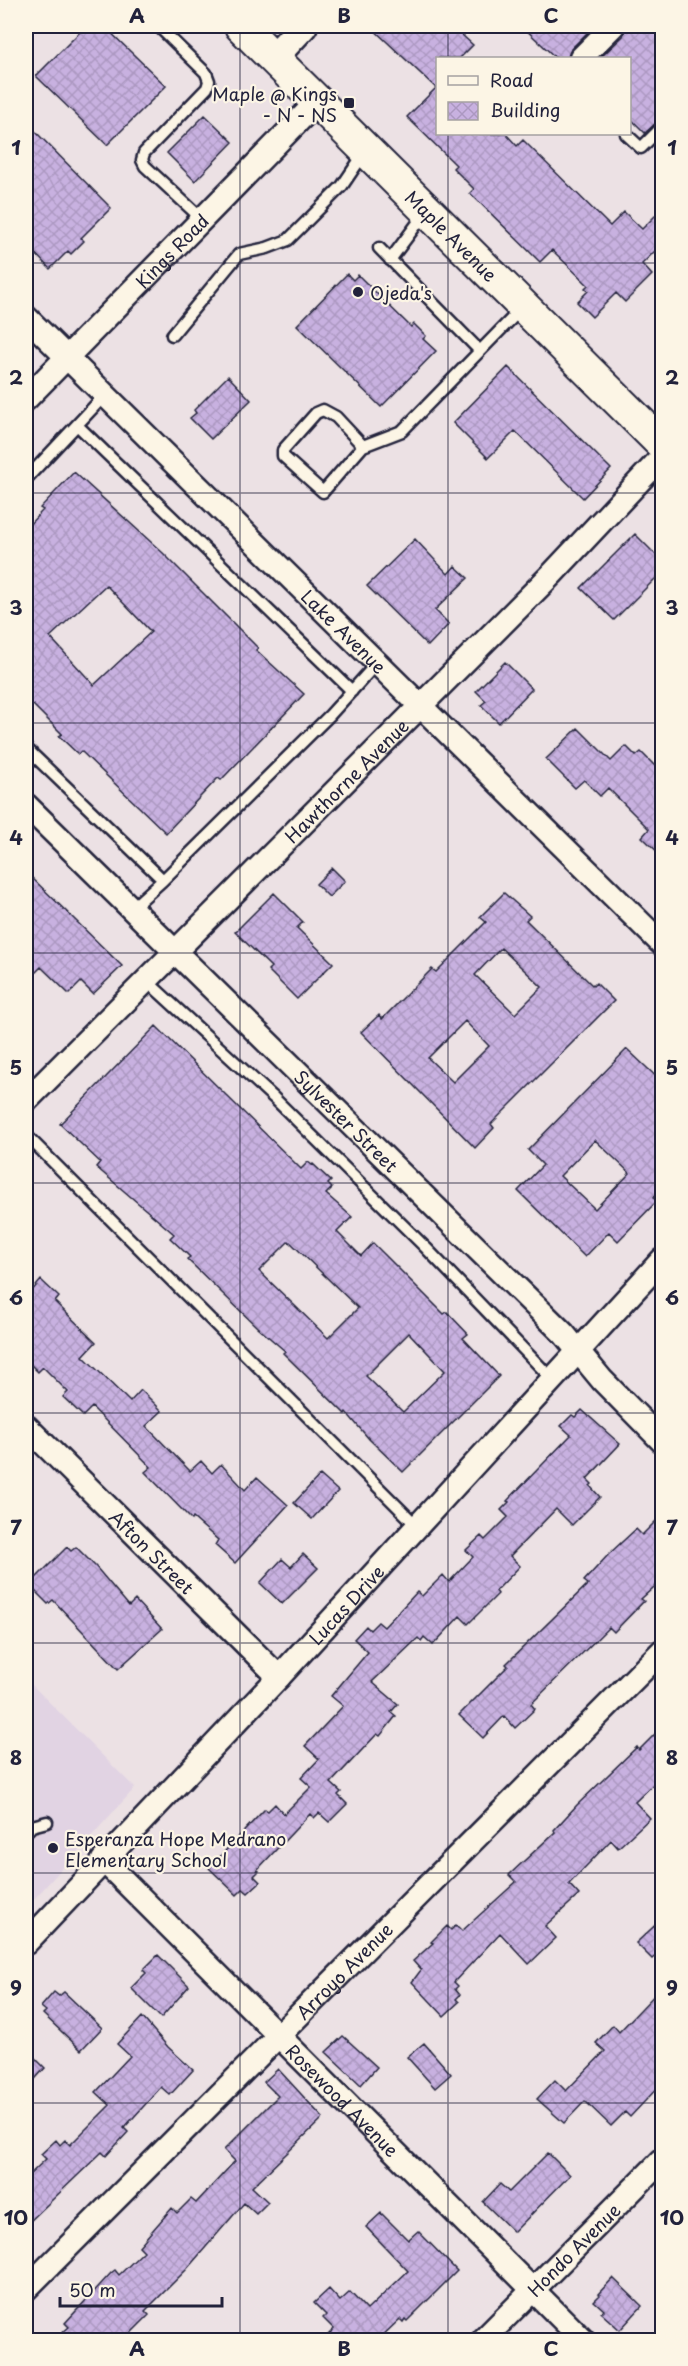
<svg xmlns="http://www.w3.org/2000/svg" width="688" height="2366" font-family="'Playpen Sans',sans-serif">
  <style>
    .built { fill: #e1d3e3 }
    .building { fill: url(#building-cross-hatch); stroke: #22223b; stroke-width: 1.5; fill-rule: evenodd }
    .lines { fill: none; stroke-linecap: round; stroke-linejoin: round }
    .service-casing { stroke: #22223b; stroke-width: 15 }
    .minor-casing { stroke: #22223b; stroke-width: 27 }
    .tertiary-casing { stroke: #22223b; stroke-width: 32 }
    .secondary-casing { stroke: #22223b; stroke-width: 36 }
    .service { stroke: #fcf5e5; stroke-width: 10 }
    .minor { stroke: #fcf5e5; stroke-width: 22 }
    .tertiary { stroke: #fcf5e5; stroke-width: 27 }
    .secondary { stroke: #fcf5e5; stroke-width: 32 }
    .grid { fill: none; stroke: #22223b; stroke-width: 1.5; stroke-opacity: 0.55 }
    .poi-dot { fill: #22223b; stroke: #fcf5e5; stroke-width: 2 }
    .labels { text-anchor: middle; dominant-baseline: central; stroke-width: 4.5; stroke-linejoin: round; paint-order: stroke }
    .poi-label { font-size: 18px; fill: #22223b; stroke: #fcf5e5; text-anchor: start }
    .street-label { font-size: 18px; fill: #22223b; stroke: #fcf5e5 }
    .neatline { fill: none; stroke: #22223b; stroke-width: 2 }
    .grid-label { font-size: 20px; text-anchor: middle; font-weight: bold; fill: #22223b }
  </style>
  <defs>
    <pattern id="building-cross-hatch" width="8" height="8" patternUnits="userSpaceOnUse" patternTransform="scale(1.5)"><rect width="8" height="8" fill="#c8b1e0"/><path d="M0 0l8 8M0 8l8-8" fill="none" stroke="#ac98c1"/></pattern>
  </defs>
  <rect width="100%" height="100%" fill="#ece1e4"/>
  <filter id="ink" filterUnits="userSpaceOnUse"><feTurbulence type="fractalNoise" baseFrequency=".0167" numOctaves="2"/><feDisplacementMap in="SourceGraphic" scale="12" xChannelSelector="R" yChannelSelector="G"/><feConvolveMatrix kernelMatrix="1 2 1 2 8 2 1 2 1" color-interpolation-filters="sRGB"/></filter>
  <g filter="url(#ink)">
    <path class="built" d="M 26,1679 L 135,1788 L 26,1908 Z"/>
    <path class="building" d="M 86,26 L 104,26 L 166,86 L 107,145 L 36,76 Z
      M 370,26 L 452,26 L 473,45 L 460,58 L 438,58 L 438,134 L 506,134 L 517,146 L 523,140 L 610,226 L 624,212 L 642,229 L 663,208 L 663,243 L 642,264 L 652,275 L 625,302 L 616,293 L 592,317 L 577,302 L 588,291 L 585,288 L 588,285 L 552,250 L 540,262 L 470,193 L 474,189 L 453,168 L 456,165 L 407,117 L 436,88 Z
      M 522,26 L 583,26 L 589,31 L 571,49 L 568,58 L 556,58 Z
      M 626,26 L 657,26 L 663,31 L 663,120 L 657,122 L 645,133 L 630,118 L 630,58 L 600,58 L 623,36 Z
      M 205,115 L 233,142 L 195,181 L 167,153 Z
      M 26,122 L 111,208 L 81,238 L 84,241 L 71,254 L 68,251 L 50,269 L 26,244 Z
      M 347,274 L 353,280 L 358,275 L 411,327 L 414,324 L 426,336 L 423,339 L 436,351 L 381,407 L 297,325 Z
      M 508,367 L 611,469 L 583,498 L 515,431 L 488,458 L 453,423 Z
      M 228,376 L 251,400 L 211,439 L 190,418 L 196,413 L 194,410 Z
      M 74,472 L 163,553 L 258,648 L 256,650 L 304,694 L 221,780 L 218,778 L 166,833 L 81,751 L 78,754 L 59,736 L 62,734 L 26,698 L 26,528 L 43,510 L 40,508 ZM 106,585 L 151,632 L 94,685 L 50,637 Z
      M 635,534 L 663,562 L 663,571 L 614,620 L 581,588 Z
      M 415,539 L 448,574 L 455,566 L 468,578 L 435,610 L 449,624 L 428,646 L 367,586 Z
      M 505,662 L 532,689 L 499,723 L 481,705 L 486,701 L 476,691 Z
      M 578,728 L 611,761 L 626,746 L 636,756 L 641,752 L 663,774 L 663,857 L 642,837 L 649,829 L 608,788 L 600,796 L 584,780 L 575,788 L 546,759 Z
      M 332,868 L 345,881 L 329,897 L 316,884 Z
      M 26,872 L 122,966 L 93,994 L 81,982 L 69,994 L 41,967 L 26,982 Z
      M 274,893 L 303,922 L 297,928 L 333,963 L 297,999 L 268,970 L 271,967 L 235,932 Z
      M 504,893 L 530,916 L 526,920 L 593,986 L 596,983 L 614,1001 L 491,1124 L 494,1128 L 475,1148 L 361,1032 L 379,1015 L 382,1019 L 432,969 L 436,972 L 486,922 L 480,917 ZM 501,948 L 542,987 L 515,1014 L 475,975 ZM 465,1021 L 489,1046 L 453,1082 L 428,1058 Z
      M 156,1026 L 301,1169 L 308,1162 L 312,1165 L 313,1164 L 331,1181 L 328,1184 L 332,1188 L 326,1194 L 352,1217 L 337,1232 L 361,1256 L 373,1243 L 444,1314 L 447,1312 L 468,1334 L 463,1338 L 499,1376 L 403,1472 L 369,1439 L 346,1412 L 345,1414 L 283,1353 L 285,1351 L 257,1327 L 187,1259 L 190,1257 L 170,1238 L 174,1234 L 96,1167 L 100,1162 L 60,1124 ZM 289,1241 L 358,1308 L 328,1338 L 259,1271 ZM 409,1333 L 445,1371 L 403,1412 L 366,1376 Z
      M 627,1049 L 663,1083 L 663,1188 L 653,1198 L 657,1201 L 618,1241 L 609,1232 L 585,1257 L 518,1191 L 543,1165 L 528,1150 ZM 595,1140 L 630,1173 L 595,1209 L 560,1176 Z
      M 41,1280 L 59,1297 L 55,1302 L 96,1342 L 83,1356 L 130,1402 L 141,1390 L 162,1411 L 146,1426 L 190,1471 L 201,1461 L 212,1473 L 221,1464 L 245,1490 L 257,1477 L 288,1505 L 235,1563 L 215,1545 L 218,1540 L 193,1518 L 192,1520 L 145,1472 L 151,1467 L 92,1407 L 83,1416 L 63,1397 L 68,1392 L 43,1367 L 38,1372 L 26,1360 L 26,1298 Z
      M 582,1410 L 620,1444 L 587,1479 L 592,1484 L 590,1486 L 600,1497 L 572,1525 L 556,1509 L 510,1556 L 520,1566 L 496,1591 L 498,1594 L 468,1624 L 460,1616 L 433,1645 L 424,1637 L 421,1641 L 418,1638 L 372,1682 L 398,1704 L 391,1712 L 396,1716 L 380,1736 L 377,1734 L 331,1783 L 341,1792 L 338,1795 L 347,1804 L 329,1822 L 319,1813 L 314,1818 L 310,1814 L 257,1870 L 259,1871 L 254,1876 L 260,1882 L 248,1893 L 243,1889 L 237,1895 L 209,1868 L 265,1809 L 268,1811 L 275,1804 L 284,1814 L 311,1787 L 301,1778 L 319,1759 L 305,1746 L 343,1706 L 331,1696 L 368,1652 L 354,1639 L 366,1626 L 370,1630 L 378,1622 L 384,1627 L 417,1592 L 422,1596 L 443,1575 L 449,1582 L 473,1557 L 466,1550 L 481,1536 L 485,1540 L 508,1517 L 501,1510 L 509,1502 L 507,1501 L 571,1435 L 561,1426 L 572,1415 L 575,1417 Z
      M 320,1475 L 338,1491 L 312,1519 L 294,1503 Z
      M 663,1514 L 663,1579 L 641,1599 L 644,1601 L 614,1632 L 609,1627 L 531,1704 L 535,1709 L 515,1728 L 504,1716 L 483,1738 L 459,1715 L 508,1666 L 506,1664 L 588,1584 L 584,1581 L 609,1554 L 636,1529 L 642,1535 Z
      M 67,1547 L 71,1551 L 76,1547 L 96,1567 L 129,1606 L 135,1600 L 162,1629 L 118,1669 L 53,1600 L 48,1604 L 29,1585 Z
      M 303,1554 L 318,1568 L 282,1604 L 260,1583 L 282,1559 L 291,1567 Z
      M 663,1726 L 663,1775 L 635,1802 L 650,1818 L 618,1848 L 611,1840 L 569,1884 L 579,1895 L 545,1926 L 556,1938 L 529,1964 L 500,1933 L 454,1982 L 458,1986 L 455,1989 L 460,1995 L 456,1999 L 459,2002 L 444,2016 L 412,1982 L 421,1970 L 413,1961 L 433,1943 L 431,1942 L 447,1926 L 451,1930 L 456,1925 L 462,1931 L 516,1882 L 509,1875 L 555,1832 L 554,1830 L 577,1805 L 637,1747 L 639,1750 Z
      M 663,1918 L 663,1949 L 652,1959 L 636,1943 Z
      M 158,1955 L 189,1986 L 161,2018 L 131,1988 L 146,1973 L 143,1970 Z
      M 663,1986 L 663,2082 L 630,2117 L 625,2112 L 611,2126 L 585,2101 L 564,2123 L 537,2099 L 555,2080 L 566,2091 L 605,2051 L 596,2043 L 613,2025 L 619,2032 Z
      M 54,1992 L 59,1996 L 64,1992 L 102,2028 L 81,2050 L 43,2014 L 46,2011 L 41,2007 Z
      M 142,2017 L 168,2047 L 193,2070 L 170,2095 L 161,2087 L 124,2128 L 128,2132 L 106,2156 L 102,2152 L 26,2225 L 26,2178 L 46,2159 L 41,2154 L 56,2140 L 60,2145 L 65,2140 L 70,2145 L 110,2105 L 96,2092 L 130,2056 L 117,2044 Z
      M 343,2036 L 377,2067 L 361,2085 L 326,2052 Z
      M 424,2043 L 451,2074 L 435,2088 L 407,2057 Z
      M 26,2049 L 45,2068 L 26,2089 Z
      M 278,2069 L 323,2118 L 252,2187 L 268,2202 L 256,2214 L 244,2203 L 186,2270 L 145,2311 L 149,2315 L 124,2340 L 54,2340 L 69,2327 L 65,2323 L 111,2273 L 115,2270 L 119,2275 L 144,2251 L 139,2246 L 172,2208 L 177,2213 L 191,2199 L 196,2203 L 235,2161 L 224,2150 L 278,2096 L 264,2082 Z
      M 548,2153 L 570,2175 L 514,2232 L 483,2202 L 500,2184 L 509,2192 Z
      M 381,2213 L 408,2240 L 418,2231 L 457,2271 L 407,2321 L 405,2319 L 403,2322 L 400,2319 L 378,2340 L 323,2340 L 334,2329 L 323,2318 L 326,2315 L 314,2303 L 329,2289 L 340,2301 L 350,2292 L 367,2310 L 408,2271 L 366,2227 Z
      M 613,2278 L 642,2306 L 620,2330 L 601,2313 L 604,2310 L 594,2301 L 600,2295 L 598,2294 Z"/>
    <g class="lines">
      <defs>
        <path id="service" d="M 158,26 L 206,73 L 209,81 L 207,88 L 144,153 L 142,160 L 145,166 L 202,219
          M 626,134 L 641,148 L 662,127
          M 379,248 L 480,351
          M 390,260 L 426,212
          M 172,335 L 239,254 L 267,248 L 288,240 L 342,186 L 365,152
          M 77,425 L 352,691
          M 363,446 L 336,417 L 323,410 L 316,413 L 283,450 L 283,456 L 323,492 L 363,446 L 402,431 L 522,308
          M 26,479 L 105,395
          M 26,748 L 163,880 L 330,715 L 377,663
          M 131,909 L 163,880
          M 147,981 L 274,1098 L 426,1248 L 553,1380
          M 26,1135 L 417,1526
          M 26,1832 L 32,1826 L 47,1822"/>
        <g id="minor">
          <path d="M 581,58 L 613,26"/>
          <path id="s1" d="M 26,317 L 662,944"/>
          <path id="s2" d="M 26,399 L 318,101"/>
          <path id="s3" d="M 26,805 L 564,1334 L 602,1380 L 662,1441"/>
          <path id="s4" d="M 26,1101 L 552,574 L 662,457"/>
          <path id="s5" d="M 26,1426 L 279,1677"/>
          <path id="s6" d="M 103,1860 L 583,2340"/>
          <path id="s7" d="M 26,1943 L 279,1677 L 662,1260"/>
          <path id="s8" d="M 26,2289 L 662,1651"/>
          <path id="s9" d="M 483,2340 L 662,2160"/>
        </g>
        <path id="tertiary" d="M 274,57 L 303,26"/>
        <g id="secondary">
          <path id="s10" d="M 241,26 L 662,444"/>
        </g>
      </defs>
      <use href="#service" class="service-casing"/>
      <use href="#minor" class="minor-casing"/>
      <use href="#tertiary" class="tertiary-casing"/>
      <use href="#secondary" class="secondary-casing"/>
      <use href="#service" class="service"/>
      <use href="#minor" class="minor"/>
      <use href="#tertiary" class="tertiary"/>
      <use href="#secondary" class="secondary"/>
    </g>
  </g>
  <path class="grid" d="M 240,26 L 240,2340M 448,26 L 448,58M 448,134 L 448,2340M 26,263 L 662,263M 26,493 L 662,493M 26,723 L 662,723M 26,953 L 662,953M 26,1183 L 662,1183M 26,1413 L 662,1413M 26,1643 L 662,1643M 26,1873 L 662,1873M 26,2103 L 662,2103"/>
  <g class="poi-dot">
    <rect x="343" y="97" width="12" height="12" rx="3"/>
    <circle cx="358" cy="292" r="6"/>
    <circle cx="53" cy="1848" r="6"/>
  </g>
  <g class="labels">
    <g class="poi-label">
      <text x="337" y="93" text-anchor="end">Maple @ Kings<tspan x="337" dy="21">- N - NS</tspan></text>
      <text x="370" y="292">Ojeda's</text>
      <text x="65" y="1838">Esperanza Hope Medrano<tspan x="65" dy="21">Elementary School</tspan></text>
    </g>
    <g class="street-label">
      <text stroke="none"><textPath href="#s10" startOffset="297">Maple Avenue</textPath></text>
      <text stroke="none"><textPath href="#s2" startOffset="208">Kings Road</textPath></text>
      <text stroke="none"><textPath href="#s1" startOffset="447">Lake Avenue</textPath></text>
      <text stroke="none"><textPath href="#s4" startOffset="453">Hawthorne Avenue</textPath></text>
      <text stroke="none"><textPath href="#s3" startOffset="450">Sylvester Street</textPath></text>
      <text stroke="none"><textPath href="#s5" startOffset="178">Afton Street</textPath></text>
      <text stroke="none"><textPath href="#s7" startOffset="466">Lucas Drive</textPath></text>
      <text stroke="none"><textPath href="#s8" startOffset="450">Arroyo Avenue</textPath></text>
      <text stroke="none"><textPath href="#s6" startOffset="339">Rosewood Avenue</textPath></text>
      <text stroke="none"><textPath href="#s9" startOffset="128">Hondo Avenue</textPath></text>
    </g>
  </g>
  <rect width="688" height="2366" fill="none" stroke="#fcf5e5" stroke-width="66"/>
  <rect x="436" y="57" width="195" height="78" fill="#fcf5e5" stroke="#a5a1a1" stroke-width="1.5"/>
  <rect x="448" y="76" width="30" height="9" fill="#fcf5e5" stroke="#a5a1a1" stroke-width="1.5"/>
  <text x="490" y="87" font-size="18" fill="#22223b">Road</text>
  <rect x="448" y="102" width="30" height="18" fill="url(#building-cross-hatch)" stroke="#a5a1a1" stroke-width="1.5"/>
  <text x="490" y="117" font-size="18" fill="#22223b">Building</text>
  <path d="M60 2297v9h162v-9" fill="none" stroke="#22223b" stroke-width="3"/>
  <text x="69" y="2297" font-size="18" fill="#22223b" stroke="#fcf5e5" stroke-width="4.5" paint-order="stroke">50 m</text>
  <rect x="33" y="33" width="622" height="2300" class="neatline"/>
  <g class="grid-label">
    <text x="137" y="23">A</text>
    <text x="344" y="23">B</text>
    <text x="551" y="23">C</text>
    <text x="16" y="155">1</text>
    <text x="672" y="155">1</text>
    <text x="16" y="385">2</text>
    <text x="672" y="385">2</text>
    <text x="16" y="615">3</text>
    <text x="672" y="615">3</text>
    <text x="16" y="845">4</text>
    <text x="672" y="845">4</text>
    <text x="16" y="1075">5</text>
    <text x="672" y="1075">5</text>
    <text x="16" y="1305">6</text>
    <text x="672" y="1305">6</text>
    <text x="16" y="1535">7</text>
    <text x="672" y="1535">7</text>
    <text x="16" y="1765">8</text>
    <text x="672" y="1765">8</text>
    <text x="16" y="1995">9</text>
    <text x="672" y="1995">9</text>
    <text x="16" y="2225">10</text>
    <text x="672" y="2225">10</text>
    <text x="137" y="2356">A</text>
    <text x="344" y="2356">B</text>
    <text x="551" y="2356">C</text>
  </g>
</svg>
